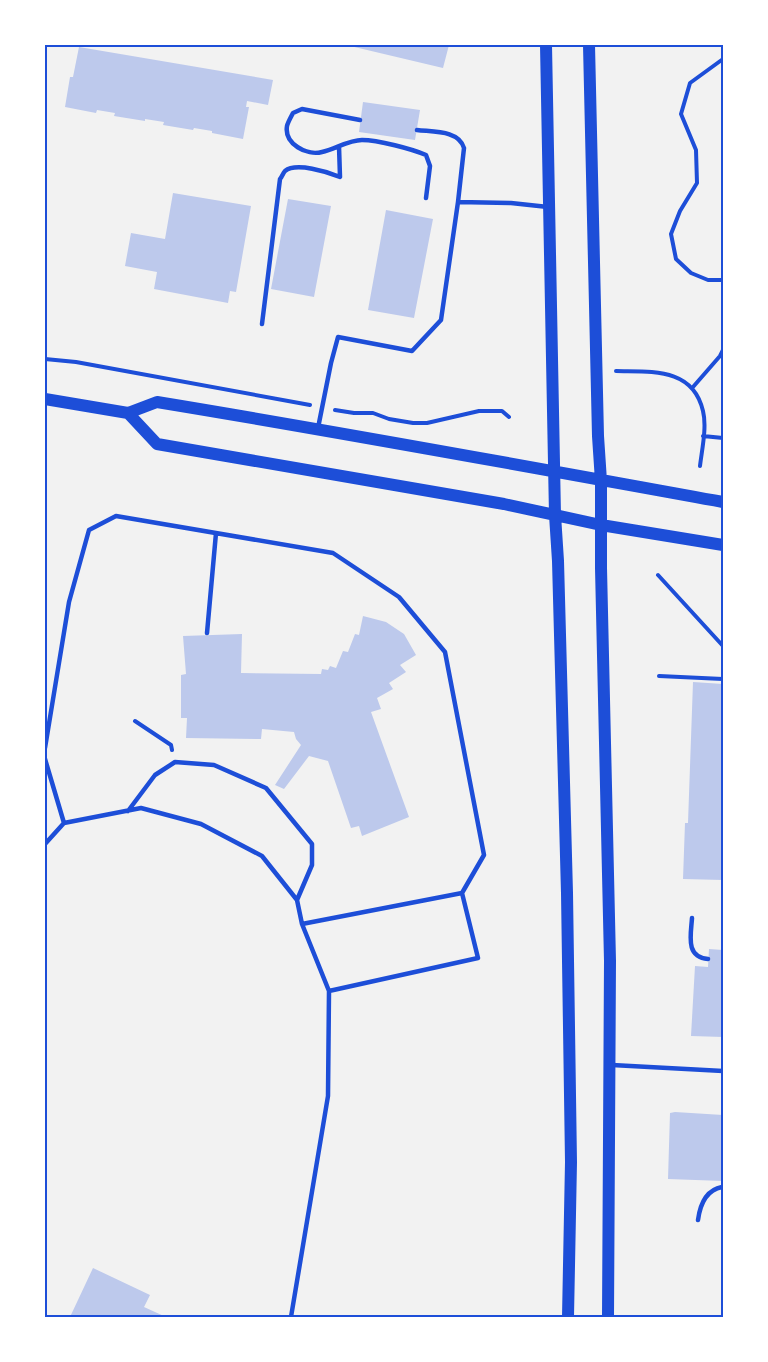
<svg xmlns="http://www.w3.org/2000/svg" width="768" height="1362" font-family="'Zilla Slab',serif">
  <style>
    .building { fill: #bdc9ec }
    .lines { fill: none; stroke-linecap: round; stroke-linejoin: round }
    .path { stroke: #1d4ed8; stroke-width: 4 }
    .service { stroke: #1d4ed8; stroke-width: 4.5 }
    .secondary { stroke: #1d4ed8; stroke-width: 12 }
    .neatline { fill: none; stroke: #1d4ed8; stroke-width: 2 }
  </style>
  <rect width="100%" height="100%" fill="#f2f2f2"/>
  <path class="building" d="M 346,45 L 449,45 L 443,68 Z
    M 79,47 L 273,80 L 268,105 L 247,101 L 246,107 L 249,107 L 243,139 L 212,133 L 212,131 L 194,128 L 193,130 L 163,125 L 164,122 L 145,119 L 145,121 L 114,116 L 115,113 L 97,110 L 96,113 L 65,107 L 70,77 L 73,77 Z
    M 363,102 L 420,110 L 415,140 L 359,132 Z
    M 173,193 L 251,206 L 236,292 L 230,291 L 228,303 L 154,289 L 157,272 L 125,266 L 131,233 L 165,239 Z
    M 288,199 L 331,206 L 314,297 L 271,289 Z
    M 386,210 L 433,219 L 414,318 L 368,310 Z
    M 363,616 L 386,622 L 404,634 L 416,655 L 400,665 L 406,672 L 389,683 L 393,689 L 377,698 L 381,709 L 371,712 L 409,817 L 362,836 L 359,826 L 351,828 L 328,761 L 309,756 L 284,789 L 275,785 L 301,745 L 296,739 L 294,732 L 262,729 L 261,739 L 186,738 L 187,718 L 181,718 L 181,675 L 186,674 L 183,636 L 242,634 L 241,673 L 321,674 L 322,669 L 328,670 L 330,666 L 336,668 L 343,651 L 348,652 L 355,634 L 359,635 Z
    M 693,682 L 723,684 L 723,880 L 683,879 L 685,823 L 688,823 Z
    M 709,949 L 723,950 L 723,1037 L 691,1036 L 695,966 L 708,967 Z
    M 675,1112 L 723,1115 L 723,1181 L 668,1179 L 670,1113 Z
    M 93,1268 L 150,1295 L 144,1307 L 166,1317 L 70,1317 Z"/>
  <g class="lines">
    <path class="path" d="M 723,59 L 690,83 L 681,114 L 696,150 L 697,183 L 680,211 L 671,234 L 676,259 L 691,273 L 708,280 L 723,280
      M 45,359 L 76,362 L 310,405
      M 616,371 C 651,372 693,367 703,411 C 707,427 702,449 700,466
      M 693,387 L 720,356 L 723,350
      M 335,410 L 354,413 L 373,413 L 389,419 L 413,423 L 427,423 L 479,411 L 502,411 L 509,417
      M 703,436 L 723,438
      M 658,575 L 723,646
      M 659,676 L 723,679
      M 135,721 L 171,745 L 172,750"/>
    <path class="service" d="M 360,120 L 302,109 L 293,113 C 291,117 288,122 287,126 C 284,144 307,156 322,152 C 335,149 349,140 362,140 C 378,140 412,149 426,155 L 430,166 L 426,198
      M 417,130 C 433,132 459,130 464,148 L 458,202
      M 262,324 L 280,179 C 282,177 283,173 285,171 C 296,162 328,172 340,177 L 339,146
      M 318,428 L 331,363 L 338,337 L 412,351 L 441,320 L 458,202 L 511,203 L 548,207
      M 207,633 L 216,533
      M 45,748 L 69,602 L 89,530 L 116,516 L 333,553 L 399,597 L 445,652 L 484,855 L 462,893 L 302,924
      M 45,759 L 64,823
      M 128,811 L 155,775 L 175,762 L 214,765 L 266,788 L 312,844 L 312,865 L 297,900
      M 45,844 L 64,823 L 141,808 L 201,824 L 262,856 L 297,900 L 302,924 L 329,991 L 328,1096 L 291,1317
      M 692,918 C 691,935 685,957 708,959
      M 329,991 L 478,958 L 462,893
      M 612,1065 L 723,1071
      M 698,1220 C 700,1205 706,1190 722,1187"/>
    <path class="secondary" d="M 546,45 L 555,515 L 558,561 L 567,893 L 571,1162 L 568,1317
      M 589,45 L 598,436 L 601,481 L 601,568 L 610,961 L 608,1317
      M 45,399 L 128,413 L 157,402 C 346,433 535,468 723,502
      M 128,413 L 157,444 L 504,504 L 601,525 L 723,545"/>
  </g>
  <rect width="768" height="1362" fill="none" stroke="#ffffff" stroke-width="93"/>
  <rect x="46" y="46" width="676" height="1270" class="neatline"/>
</svg>
